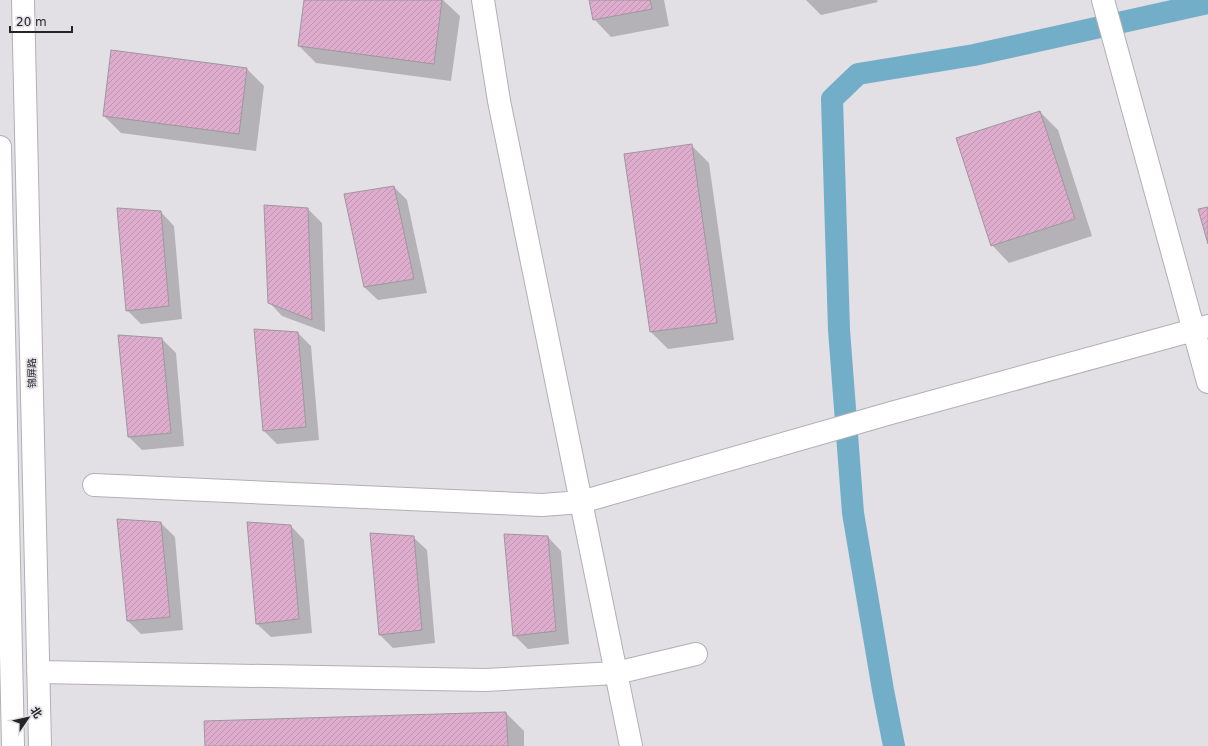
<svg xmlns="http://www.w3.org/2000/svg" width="1208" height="746" font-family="'DejaVu Sans','Noto Sans SC',sans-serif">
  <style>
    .shadow { fill: #0003 }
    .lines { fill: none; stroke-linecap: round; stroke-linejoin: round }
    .canal { stroke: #72aec8; stroke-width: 22 }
    .building { fill: url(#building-hatch); stroke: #9e989c }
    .minor-casing { stroke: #b2afb5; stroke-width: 24 }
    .minor { stroke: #fff; stroke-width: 22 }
    .labels { text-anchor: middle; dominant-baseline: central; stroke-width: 3.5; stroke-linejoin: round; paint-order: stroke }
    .street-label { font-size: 10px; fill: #252426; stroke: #e2dfe5 }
  </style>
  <defs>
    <pattern id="building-hatch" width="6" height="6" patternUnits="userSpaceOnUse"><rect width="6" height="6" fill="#deaccd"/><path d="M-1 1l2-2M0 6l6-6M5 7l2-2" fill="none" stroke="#be94b0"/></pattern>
  </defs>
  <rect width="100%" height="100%" fill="#e2dfe5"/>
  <path class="shadow" d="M 305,0 L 443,0 L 460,16 L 451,81 L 316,63 L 299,46 Z
    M 590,0 L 664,0 L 669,26 L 611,37 L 594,19 Z
    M 806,0 L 877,0 L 878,2 L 821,15 Z
    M 112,51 L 247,69 L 264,86 L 256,151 L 121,133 L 104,116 Z
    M 1040,112 L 1058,130 L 1092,236 L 1009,263 L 992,245 Z
    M 691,145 L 709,163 L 734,340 L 668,349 L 651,332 Z
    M 394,187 L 407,200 L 427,293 L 378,300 L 364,287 Z
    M 265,206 L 308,209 L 322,223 L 325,332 L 282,316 L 269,302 Z
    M 161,212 L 174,226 L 182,319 L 141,324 L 127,310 Z
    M 255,330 L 298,333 L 311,346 L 319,440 L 277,444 L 264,431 Z
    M 119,336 L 162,339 L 176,353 L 184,446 L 142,450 L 129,437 Z
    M 161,523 L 175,537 L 183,630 L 141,634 L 128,621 Z
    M 291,526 L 304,540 L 312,633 L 271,637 L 257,624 Z
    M 413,537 L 427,550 L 435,643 L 393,648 L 380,635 Z
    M 548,537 L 561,551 L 569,644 L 528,649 L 514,635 Z
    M 506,713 L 524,731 L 524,746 L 206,746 L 205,722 Z"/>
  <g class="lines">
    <path class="canal" d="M 894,746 L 883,690 L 853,513 L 839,330 L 832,99 L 858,74 L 974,55 L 1208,3"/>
  </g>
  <path class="building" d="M 304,0 L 442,0 L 434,64 L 298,46 Z
    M 589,0 L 650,0 L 652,9 L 593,20 Z
    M 111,50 L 247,68 L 239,134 L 103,116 Z
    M 1040,111 L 1075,219 L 991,246 L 956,138 Z
    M 692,144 L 717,323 L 650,332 L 624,154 Z
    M 394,186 L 414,279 L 364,287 L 344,194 Z
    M 264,205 L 308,208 L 312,320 L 268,303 Z
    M 1208,207 L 1208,244 L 1198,209 Z
    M 117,208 L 161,211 L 169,306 L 126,311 Z
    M 254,329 L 298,332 L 306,427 L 263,431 Z
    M 118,335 L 162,338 L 171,433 L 128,437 Z
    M 117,519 L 161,522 L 170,617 L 127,621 Z
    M 247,522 L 291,525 L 299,619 L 256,624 Z
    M 370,533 L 414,536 L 422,630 L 379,635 Z
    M 504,534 L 548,536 L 556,631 L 513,636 Z
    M 506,712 L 508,746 L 205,746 L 204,721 Z"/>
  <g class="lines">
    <defs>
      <path id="minor" d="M 23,0 L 40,746
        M 483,0 L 499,101 L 631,746
        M 1103,0 L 1208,382
        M 0,147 L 13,746
        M 94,485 L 542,505 L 581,502 L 891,413 L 1208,326
        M 38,672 L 485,680 L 616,673 L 696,654"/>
    </defs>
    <use href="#minor" class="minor-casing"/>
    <use href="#minor" class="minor"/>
  </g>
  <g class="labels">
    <g class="street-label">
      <text transform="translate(32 373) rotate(-91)">锦屏路</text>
    </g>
  </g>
  <g transform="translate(28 718) rotate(56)" stroke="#e2dfe5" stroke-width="3" paint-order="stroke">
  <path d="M0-3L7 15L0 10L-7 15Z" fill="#252426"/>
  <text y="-6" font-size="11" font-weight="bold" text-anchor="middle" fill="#252426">北</text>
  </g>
  <path d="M10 26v6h62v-6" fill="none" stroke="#252426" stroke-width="2"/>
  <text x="16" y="26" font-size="12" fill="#252426" stroke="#e2dfe5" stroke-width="3" paint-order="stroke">20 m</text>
</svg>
